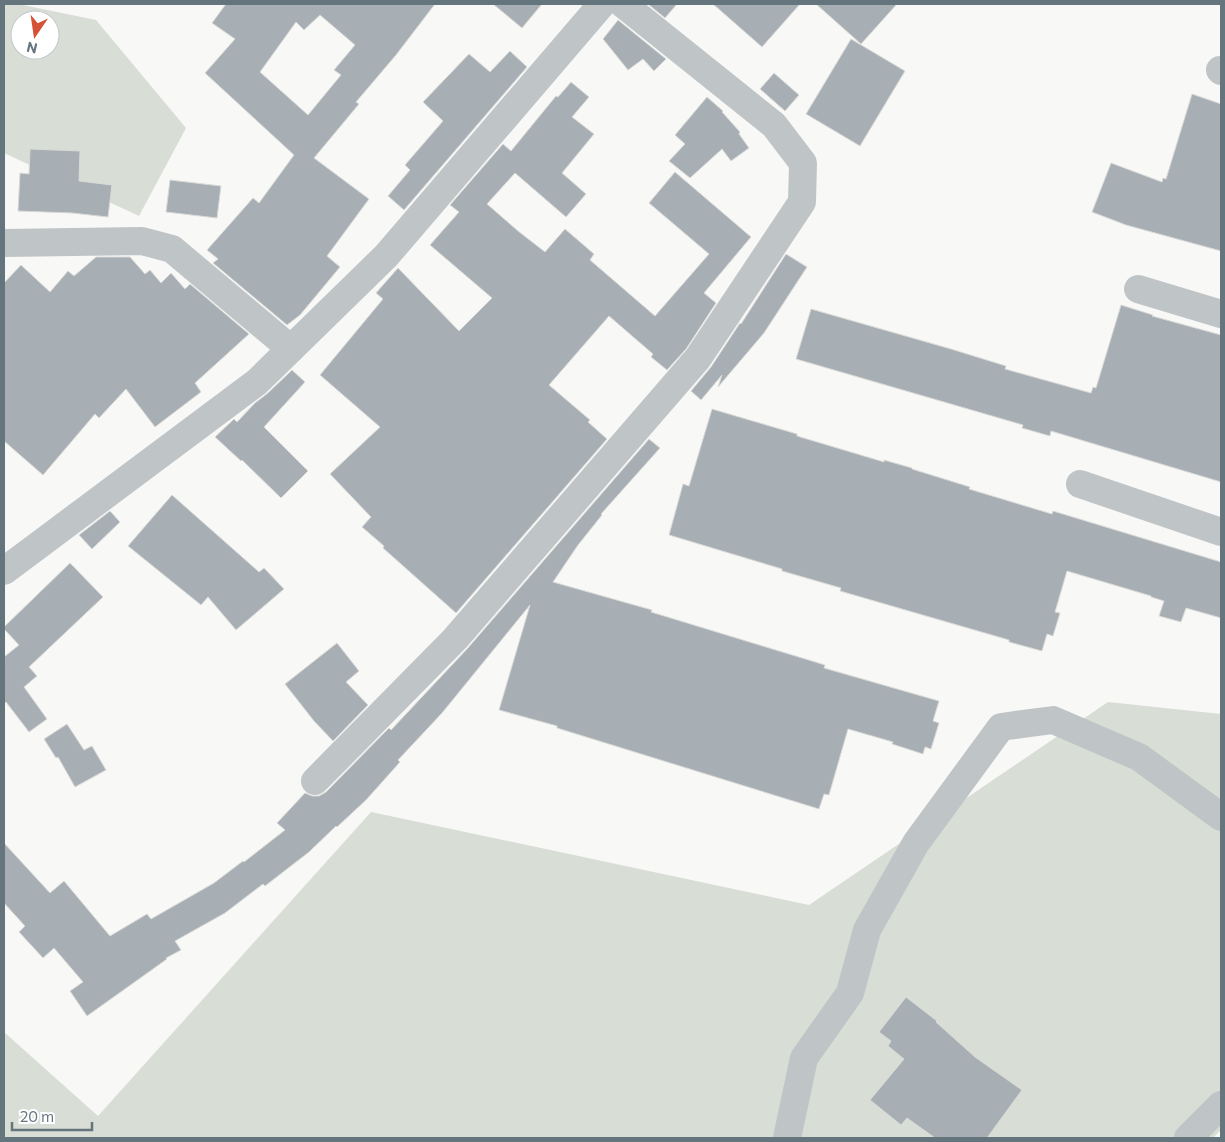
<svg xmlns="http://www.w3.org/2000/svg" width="1225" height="1142" font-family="Commissioner,sans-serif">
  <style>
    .green { fill: #d8ddd5; fill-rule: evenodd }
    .building { fill: #a7afb4; stroke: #dadad8; fill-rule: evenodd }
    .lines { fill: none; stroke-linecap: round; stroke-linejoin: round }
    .minor { stroke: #bfc4c7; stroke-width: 28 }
  </style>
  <rect width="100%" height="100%" fill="#f8f8f6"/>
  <path class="green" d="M 4,4 L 18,4 L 96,20 L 186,128 L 139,216 L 4,153 ZM 20,20 L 50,20 L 50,50 L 20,50 Z
    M 1108,702 L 1221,714 L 1221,1130 L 1213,1138 L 4,1138 L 4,1032 L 98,1116 L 371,812 L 809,905 Z"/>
  <path class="building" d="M 226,4 L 435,4 L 396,55 L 356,102 L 359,104 L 314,158 L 369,199 L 327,256 L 340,267 L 300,315 L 287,325 L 213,263 L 218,259 L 207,250 L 253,198 L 259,203 L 294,155 L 205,73 L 235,39 L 212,23 ZM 320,15 L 355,45 L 334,70 L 341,75 L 308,115 L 260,72 L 296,22 L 304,30 Z
    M 493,4 L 542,4 L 522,28 Z
    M 648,4 L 677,4 L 665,18 Z
    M 713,4 L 800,4 L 762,47 Z
    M 816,4 L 897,4 L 861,44 Z
    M 618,20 L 666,59 L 654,71 L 643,59 L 628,70 L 603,39 Z
    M 851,39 L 905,71 L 860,146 L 806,114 Z
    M 510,51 L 527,67 L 404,210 L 388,196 L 410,170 L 405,165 L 443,121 L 423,102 L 469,54 L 490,72 Z
    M 774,73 L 799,95 L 785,111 L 760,89 Z
    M 571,82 L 589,97 L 572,117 L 594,134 L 562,173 L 586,194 L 566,217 L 515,173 L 487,204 L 518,231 L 545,252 L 565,229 L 594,254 L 590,260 L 655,316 L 709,254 L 649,203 L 675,172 L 751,237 L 704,293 L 716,303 L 686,349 L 667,370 L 651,357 L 653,354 L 609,316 L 549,385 L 590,420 L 588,422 L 607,439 L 456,613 L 383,548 L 384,546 L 362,527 L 371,517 L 330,474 L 380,427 L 320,375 L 383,299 L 376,293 L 398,268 L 459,331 L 492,298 L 430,245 L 459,212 L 450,205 L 503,144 L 511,151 L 556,96 L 558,97 Z
    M 1192,94 L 1221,104 L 1221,251 L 1126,225 L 1092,212 L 1111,163 L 1162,182 L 1163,178 L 1166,179 Z
    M 707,97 L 723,111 L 722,112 L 740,132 L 739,134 L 749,148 L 731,161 L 722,149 L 690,178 L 669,161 L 685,144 L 675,135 Z
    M 30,149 L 80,151 L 79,181 L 112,185 L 108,217 L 72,213 L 18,211 L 20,173 L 29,174 Z
    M 170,180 L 221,186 L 217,218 L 166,212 Z
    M 786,254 L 807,267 L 764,333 L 718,387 L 722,375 L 701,400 L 691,391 L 711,367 L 740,323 L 741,324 Z
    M 96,257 L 130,257 L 145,274 L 150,270 L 161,283 L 171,273 L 185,289 L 190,284 L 249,334 L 195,383 L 201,392 L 155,427 L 126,389 L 99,418 L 95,414 L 43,475 L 4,441 L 4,283 L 21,265 L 50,292 L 68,271 L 74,276 Z
    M 1121,305 L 1153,315 L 1152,316 L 1221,335 L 1221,482 L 1051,431 L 1050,436 L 1022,428 L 1023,425 L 796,359 L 811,309 L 951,349 L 1006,366 L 1005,369 L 1091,393 L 1093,387 L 1096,388 Z
    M 292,370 L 305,382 L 264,427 L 308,471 L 281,498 L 242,460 L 241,461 L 215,437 L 234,419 L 237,422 L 255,403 L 268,393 Z
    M 712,409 L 797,434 L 797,436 L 884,462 L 884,460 L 912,468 L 912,469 L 970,487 L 969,489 L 1052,514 L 1053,511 L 1221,562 L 1221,618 L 1186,608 L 1181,622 L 1159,616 L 1164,601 L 1151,597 L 1151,596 L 1067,571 L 1055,612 L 1060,613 L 1053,636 L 1047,634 L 1042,651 L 1009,642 L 1009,640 L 840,591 L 841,588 L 782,571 L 782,569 L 669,535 L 683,484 L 689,486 Z
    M 649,439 L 660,448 L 601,514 L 602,515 L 578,545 L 553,582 L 652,610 L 651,612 L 825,665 L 824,668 L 939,701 L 933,721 L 939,723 L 931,749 L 925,747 L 923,754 L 892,744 L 893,742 L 848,729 L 829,795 L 824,794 L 819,809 L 557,728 L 557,726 L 499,710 L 530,605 L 442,713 L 398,760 L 400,762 L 366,800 L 337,827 L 336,826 L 309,852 L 265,886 L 263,884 L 225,913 L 175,941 L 181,950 L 166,958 L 167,959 L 87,1016 L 70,991 L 83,982 L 54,948 L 43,958 L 19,932 L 25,926 L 4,903 L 4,843 L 50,893 L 64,881 L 110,936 L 147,914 L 151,919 L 214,883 L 243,861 L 244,862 L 285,830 L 277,823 L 305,793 L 312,796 L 319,796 L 326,792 L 389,728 L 391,730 L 467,649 Z
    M 172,495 L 259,572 L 264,568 L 284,589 L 236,630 L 208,597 L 201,605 L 128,546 Z
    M 110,511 L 120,522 L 92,549 L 79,535 Z
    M 70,563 L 103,597 L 29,667 L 37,676 L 24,687 L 47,719 L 29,732 L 6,702 L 4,704 L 4,657 L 19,645 L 4,629 L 4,627 Z
    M 337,643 L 359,671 L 346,682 L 368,705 L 333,741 L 314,721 L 285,684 Z
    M 67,724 L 84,750 L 92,746 L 106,770 L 75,787 L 58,757 L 56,758 L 44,739 Z
    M 906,997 L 937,1021 L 936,1022 L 975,1057 L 1022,1090 L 987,1138 L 935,1138 L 907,1118 L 901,1125 L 870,1100 L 904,1059 L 888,1046 L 891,1041 L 879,1032 Z"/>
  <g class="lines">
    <path class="minor" d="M 1220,70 L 1221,71
      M 4,243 L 142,241 L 172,249 L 291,349
      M 1138,289 L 1221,314
      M 1080,484 L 1221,532
      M 4,571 L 257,382 L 386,256 L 602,4
      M 315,781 L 455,639 L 698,358 L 802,202 L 803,163 L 774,125 L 623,4
      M 787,1138 L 804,1058 L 850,993 L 867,930 L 916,843 L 1001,727 L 1053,720 L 1139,757 L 1221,817
      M 1188,1138 L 1221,1105"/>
  </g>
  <rect width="1225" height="1142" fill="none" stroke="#65757e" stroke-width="10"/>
  <g transform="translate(35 35) rotate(193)"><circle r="24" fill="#ffffff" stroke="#c1c8cb"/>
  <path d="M0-4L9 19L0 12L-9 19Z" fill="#d65237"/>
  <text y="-8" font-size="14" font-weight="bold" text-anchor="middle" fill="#65757e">N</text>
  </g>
  <path d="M12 1122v8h80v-8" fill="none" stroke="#65757e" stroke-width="2.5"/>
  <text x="20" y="1122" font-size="15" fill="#65757e" stroke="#ffffff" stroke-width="4" paint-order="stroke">20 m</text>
</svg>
